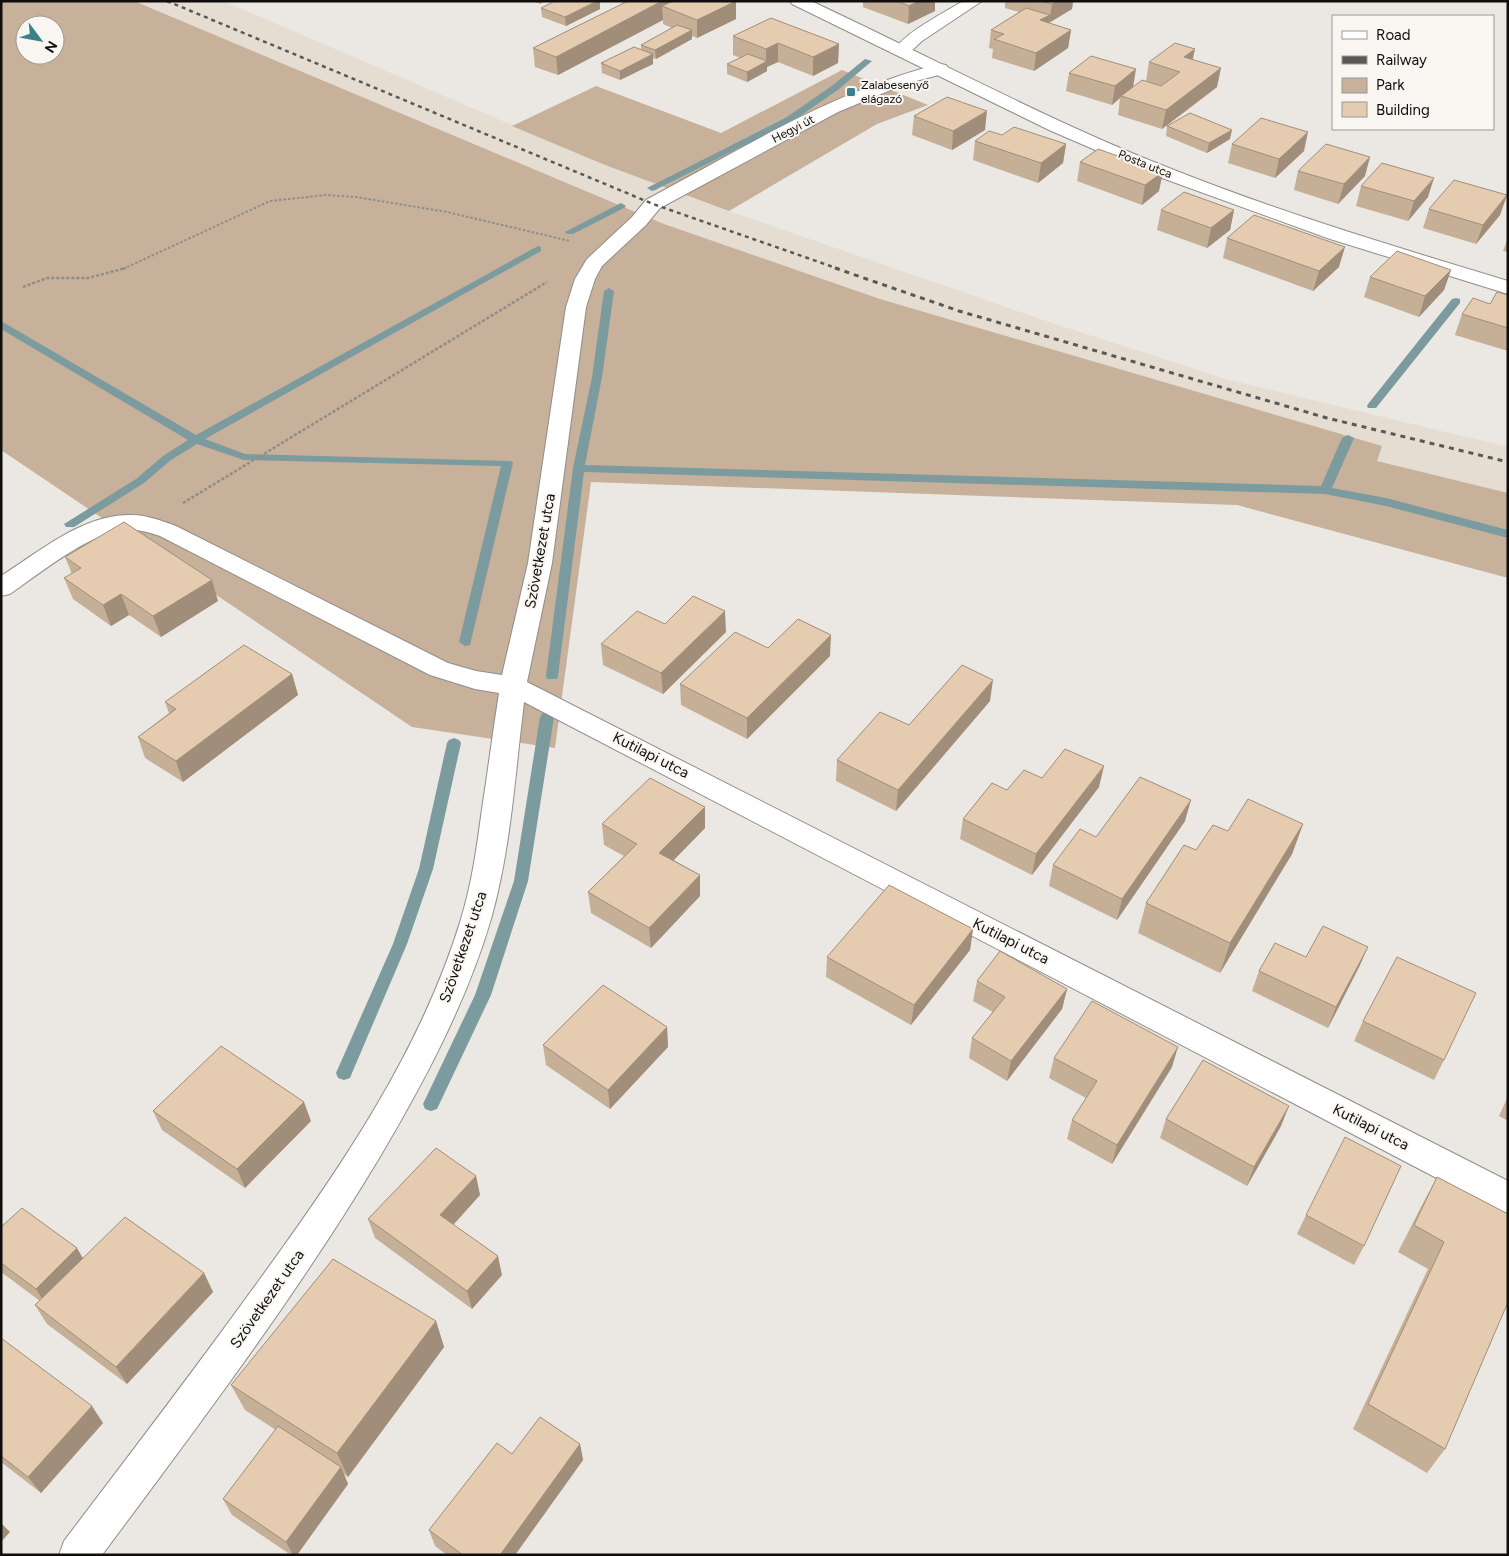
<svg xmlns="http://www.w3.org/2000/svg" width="1509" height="1556" font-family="Figtree,sans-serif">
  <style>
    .built { fill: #e5dcd2 }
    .green { fill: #c7b19a; fill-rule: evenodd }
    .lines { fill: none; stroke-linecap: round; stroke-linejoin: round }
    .stream { fill: #7c9b9e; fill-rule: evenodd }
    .street-casing { stroke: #918d8a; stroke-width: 2 }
    .secondary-casing { stroke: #918d8a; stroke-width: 2 }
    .path-far1 { stroke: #8f8d8a; stroke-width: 2; stroke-dasharray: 2.5 2; stroke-linecap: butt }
    .path { stroke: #8f8d8a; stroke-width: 2.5; stroke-dasharray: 3 2; stroke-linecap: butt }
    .street { fill: #fff; fill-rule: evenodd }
    .secondary { fill: #fff; fill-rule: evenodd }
    .rail-far1 { stroke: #595855; stroke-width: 2.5; stroke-dasharray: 4 4; stroke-linecap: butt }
    .rail { stroke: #595855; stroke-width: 3; stroke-dasharray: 5 5; stroke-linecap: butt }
    .wall { fill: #c5af96 }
    .shaded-wall { fill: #a08e7a }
    .building { fill: #e5cbaf; stroke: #a08e7a }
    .poi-dot { fill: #3a8289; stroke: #f9f5f1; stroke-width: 2 }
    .labels { text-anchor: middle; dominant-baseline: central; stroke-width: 4; stroke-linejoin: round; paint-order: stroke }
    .far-poi-label { font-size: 12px; fill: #0f0e0c; stroke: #f9f5f1; text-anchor: start }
    .far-street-label { font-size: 12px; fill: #0f0e0c; stroke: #f9f5f1 }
    .street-label { font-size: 15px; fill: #0f0e0c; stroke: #f9f5f1 }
  </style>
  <rect width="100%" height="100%" fill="#ebe8e4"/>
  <path class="built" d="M 134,1 L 223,1 L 605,165 L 729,211 L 1052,323 L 1229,380 L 1508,447 L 1508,493 L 1377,461 L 1381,446 L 880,299 L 664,224 Z"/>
  <path class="green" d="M 1,1 L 134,1 L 664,224 L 880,299 L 1382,446 L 1377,461 L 1508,493 L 1508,578 L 1237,505 L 591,482 L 555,748 L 412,727 L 1,450 ZM 25,25 L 55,25 L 55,55 L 25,55 Z
    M 842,70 L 928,105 L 877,124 L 729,211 L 605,165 L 512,126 L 596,86 L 721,133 Z"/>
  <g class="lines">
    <path class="stream" d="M 865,59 L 872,61 L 839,89 L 793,121 L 655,190 L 652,191 L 647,188 L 787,117 L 833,85 Z
      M 621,203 L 626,206 L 624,208 L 573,234 L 567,234 L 565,232 Z
      M 538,246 L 541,247 L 541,251 L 205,439 L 245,454 L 511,461 L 513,463 L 470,645 L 465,646 L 459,642 L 501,466 L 244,460 L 197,444 L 171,460 L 144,483 L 74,527 L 66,527 L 64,524 L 136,479 L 163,456 L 188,440 L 1,329 L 1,321 L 196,435 Z
      M 609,288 L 614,291 L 602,377 L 585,465 L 1321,486 L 1342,438 L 1348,435 L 1354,438 L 1332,488 L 1386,498 L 1508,530 L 1508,538 L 1386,506 L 1325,494 L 584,472 L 558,676 L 557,679 L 547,679 L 546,676 L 573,468 L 592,377 L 604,291 Z
      M 1456,298 L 1460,299 L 1460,303 L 1376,408 L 1368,408 L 1367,406 L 1368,404 L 1452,299 Z
      M 547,712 L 552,714 L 554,717 L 528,881 L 491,995 L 437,1109 L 431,1111 L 425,1109 L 423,1104 L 475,995 L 514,881 L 540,717 L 542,714 Z
      M 454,738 L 459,740 L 461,743 L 433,869 L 407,944 L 352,1073 L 350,1078 L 344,1080 L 338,1078 L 336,1073 L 393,944 L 419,869 L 447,743 L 449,740 Z"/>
    <defs>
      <path id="street" d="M 963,1 L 982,1 L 922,41 L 908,54 L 896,54 L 894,50 C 907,31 942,14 963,1 Z
        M 940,64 L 946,65 L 948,69 L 946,73 L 905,84 L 838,112 L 660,208 L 646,225 L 602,266 L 595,279 L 586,307 L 552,563 L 527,682 L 1508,1181 L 1508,1213 L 1496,1209 L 524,702 C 515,774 511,849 491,919 C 466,1004 423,1084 378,1160 C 295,1298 198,1426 102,1555 L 59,1555 L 64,1541 C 130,1454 196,1368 260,1279 C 340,1169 421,1051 461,919 C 472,883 477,846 482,809 C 488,770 493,731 499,693 L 475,689 L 430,675 L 160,536 C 148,532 137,529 125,530 C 90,532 39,574 10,594 L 1,596 L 1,576 C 39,552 84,513 132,515 C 147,515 162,521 176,526 L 448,663 L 476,671 L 502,675 L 528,563 L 566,307 L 575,279 L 587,259 L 632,217 L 646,200 C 741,149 835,90 940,64 Z"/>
      <path id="secondary" d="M 790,1 L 811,1 C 929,56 1043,118 1164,166 C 1276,211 1392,246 1508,281 L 1508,294 L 1330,239 L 1151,174 L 1049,130 L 792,4 Z"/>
    </defs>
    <use href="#street" class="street-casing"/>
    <use href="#secondary" class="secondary-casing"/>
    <path class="path-far1" d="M 123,269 L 270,201 L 326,195 L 356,197 L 447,212 L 570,241"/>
    <path class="path" d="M 23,287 L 47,278 L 88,278 L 126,268
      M 183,503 L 547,282"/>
    <use href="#street" class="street"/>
    <use href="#secondary" class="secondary"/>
    <path class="rail-far1" d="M 167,1 L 653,204 L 839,269"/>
    <path class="rail" d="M 835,268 L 959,311 L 1327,418 L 1508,462"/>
  </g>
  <path class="wall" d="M 533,1 L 546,1 L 540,4 Z
    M 628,1 L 736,1 L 736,19 L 697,38 L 692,36 L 692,39 L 656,59 L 653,58 L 653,64 L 620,80 L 602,73 L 601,63 L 641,50 L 641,45 L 672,28 L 663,24 L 663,20 L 558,75 L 535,67 L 533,48 Z
    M 863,1 L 935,1 L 935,11 L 908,24 L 863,7 Z
    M 1005,1 L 1073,1 L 1072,9 L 1048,23 L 1071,30 L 1068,48 L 1034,71 L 992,58 L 993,49 L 989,48 L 991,30 L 1019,12 L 1005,8 Z
    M 541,8 L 600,9 L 566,26 L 542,17 Z
    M 733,36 L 839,44 L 838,63 L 813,76 L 778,62 L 767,67 L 767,71 L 747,82 L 727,74 L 727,64 L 740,58 L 733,55 Z
    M 1193,59 L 1217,87 L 1162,129 L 1118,115 L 1120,98 L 1112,105 L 1066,91 L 1069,73 L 1133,87 L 1161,86 L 1146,81 L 1149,62 Z
    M 914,116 L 985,130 L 952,150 L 912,135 Z
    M 1167,126 L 1230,139 L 1207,153 L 1166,136 Z
    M 1002,135 L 1066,144 L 1063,163 L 1038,183 L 973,160 L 975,141 Z
    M 1232,144 L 1304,151 L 1275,178 L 1228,163 Z
    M 1098,149 L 1159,191 L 1142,205 L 1077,181 L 1080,162 Z
    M 1298,171 L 1365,176 L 1338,204 L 1294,190 Z
    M 1361,186 L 1428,197 L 1408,221 L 1356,206 Z
    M 1507,195 L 1500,215 L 1476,244 L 1423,228 L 1429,209 Z
    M 1161,210 L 1234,210 L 1230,230 L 1207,248 L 1157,230 Z
    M 1227,238 L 1339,267 L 1313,291 L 1223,258 Z
    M 1508,238 L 1508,252 L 1503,251 Z
    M 1451,270 L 1444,290 L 1419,317 L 1364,297 L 1370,277 Z
    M 1508,295 L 1508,351 L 1455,335 L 1462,314 L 1490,304 Z
    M 65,557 L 218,601 L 161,637 L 129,615 L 111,626 L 73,599 L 64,578 L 72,574 Z
    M 665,624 L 726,632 L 663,694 L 603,665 L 601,644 Z
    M 768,648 L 830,656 L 747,739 L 681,705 L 680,684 Z
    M 292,674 L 298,695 L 183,782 L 145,758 L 138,737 L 169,713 L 165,702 Z
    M 990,701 L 896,811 L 836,781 L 837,760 L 909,725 Z
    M 1042,778 L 1099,787 L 1032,875 L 960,839 L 963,819 L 1007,790 Z
    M 1185,821 L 1117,920 L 1049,886 L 1053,865 L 1096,837 Z
    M 602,824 L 705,828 L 674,860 L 700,875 L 700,896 L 651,948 L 591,913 L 588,892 L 624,856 L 604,845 Z
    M 1303,824 L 1292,854 L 1220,973 L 1138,933 L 1146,903 L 1196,850 L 1228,831 Z
    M 973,929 L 970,950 L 911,1025 L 826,977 L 827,957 Z
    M 1368,947 L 1359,967 L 1328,1028 L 1252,991 L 1259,971 L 1306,957 Z
    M 977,981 L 1067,989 L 1062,1009 L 1007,1081 L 969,1058 L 972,1038 L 993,1012 L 973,1001 Z
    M 1363,1021 L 1444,1060 L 1434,1080 L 1354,1041 Z
    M 667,1027 L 668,1047 L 610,1109 L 546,1065 L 543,1045 Z
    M 1054,1058 L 1172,1067 L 1112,1164 L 1067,1139 L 1072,1120 L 1086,1098 L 1049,1078 Z
    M 1508,1096 L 1508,1121 L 1499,1116 Z
    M 153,1111 L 311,1121 L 245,1188 L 162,1130 Z
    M 1166,1119 L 1281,1126 L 1247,1186 L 1160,1138 Z
    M 476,1176 L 480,1195 L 453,1225 L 502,1275 L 472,1309 L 375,1238 L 368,1219 Z
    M 1437,1177 L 1508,1214 L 1445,1449 L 1427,1473 L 1353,1429 L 1428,1269 L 1398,1252 L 1422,1205 Z
    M 1306,1215 L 1364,1246 L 1354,1265 L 1297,1234 Z
    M 1,1227 L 83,1258 L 204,1273 L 213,1292 L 127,1384 L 47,1324 L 35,1305 L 40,1301 L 1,1272 Z
    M 436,1321 L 444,1347 L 348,1477 L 344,1474 L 348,1484 L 297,1555 L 291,1555 L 232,1515 L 223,1499 L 276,1430 L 245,1410 L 231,1385 Z
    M 1,1338 L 103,1423 L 41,1493 L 1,1462 Z
    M 580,1444 L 583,1460 L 515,1555 L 447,1555 L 435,1546 L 429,1530 L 512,1454 Z"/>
  <path class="shaded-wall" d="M 597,1 L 600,1 L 600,9 L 566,26 L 565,17 Z
    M 662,1 L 692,1 L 662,6 L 663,20 L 558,75 L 556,57 Z
    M 736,1 L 736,19 L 697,38 L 697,20 Z
    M 915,1 L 935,1 L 935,11 L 908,24 L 909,6 Z
    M 1057,1 L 1073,1 L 1072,9 L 1049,23 L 1052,4 Z
    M 1050,15 L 1047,33 L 1040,20 Z
    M 692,30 L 692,39 L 656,59 L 655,50 Z
    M 1071,30 L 1068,48 L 1034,71 L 1036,53 Z
    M 778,43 L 778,62 L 767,67 L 767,71 L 747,82 L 747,72 L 766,62 L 766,49 Z
    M 839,44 L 838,63 L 813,76 L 813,57 Z
    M 1195,49 L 1191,68 L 1184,57 Z
    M 653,54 L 653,64 L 620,80 L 620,71 Z
    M 1221,68 L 1217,87 L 1162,129 L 1166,110 Z
    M 1136,69 L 1133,88 L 1121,96 L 1120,98 L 1112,105 L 1115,86 Z
    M 987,111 L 985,130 L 952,150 L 953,131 Z
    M 1232,130 L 1230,139 L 1207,153 L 1209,143 Z
    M 1308,132 L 1304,151 L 1275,178 L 1279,159 Z
    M 1066,144 L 1063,163 L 1038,183 L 1041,163 Z
    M 1370,157 L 1365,176 L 1338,204 L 1344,184 Z
    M 1163,172 L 1159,191 L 1142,205 L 1145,185 Z
    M 1434,178 L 1428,197 L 1408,221 L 1414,201 Z
    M 1507,195 L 1500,215 L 1476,244 L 1483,225 Z
    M 1234,210 L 1230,230 L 1207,248 L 1211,228 Z
    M 1345,247 L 1339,267 L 1313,291 L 1319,271 Z
    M 1451,270 L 1444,290 L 1419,317 L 1425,296 Z
    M 212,580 L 218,601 L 161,637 L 153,616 Z
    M 121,594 L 129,615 L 111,626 L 103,605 Z
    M 725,611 L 726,632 L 663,694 L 661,673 Z
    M 831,635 L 830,656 L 747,739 L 747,718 Z
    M 292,674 L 298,695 L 183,782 L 176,761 Z
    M 993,680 L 990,701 L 896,811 L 898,790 Z
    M 1104,766 L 1099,787 L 1032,875 L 1036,854 Z
    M 1191,800 L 1185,821 L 1117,920 L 1122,899 Z
    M 705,807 L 705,828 L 661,873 L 659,853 Z
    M 1303,824 L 1292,854 L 1220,973 L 1230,943 Z
    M 700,875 L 700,896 L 651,948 L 649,928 Z
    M 973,929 L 970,950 L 911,1025 L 914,1005 Z
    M 1368,947 L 1359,967 L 1328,1028 L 1336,1007 Z
    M 1067,989 L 1062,1009 L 1007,1081 L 1011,1061 Z
    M 667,1027 L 668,1047 L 610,1109 L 608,1090 Z
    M 1178,1047 L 1172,1067 L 1112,1164 L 1117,1145 Z
    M 304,1102 L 311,1121 L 245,1188 L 237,1169 Z
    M 1289,1106 L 1281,1126 L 1247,1186 L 1254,1167 Z
    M 476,1176 L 480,1195 L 445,1234 L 440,1215 Z
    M 77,1248 L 88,1267 L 48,1308 L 36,1289 Z
    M 498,1256 L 502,1275 L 472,1309 L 467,1291 Z
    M 204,1273 L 213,1292 L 127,1384 L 116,1367 Z
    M 436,1321 L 444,1347 L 348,1477 L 337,1453 Z
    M 92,1406 L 103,1423 L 41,1493 L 28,1477 Z
    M 580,1444 L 583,1460 L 515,1555 L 500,1555 Z
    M 341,1467 L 348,1484 L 297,1555 L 293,1555 L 286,1542 Z
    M 1,1523 L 10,1532 L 1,1542 Z"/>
  <path class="building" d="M 555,1 L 597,1 L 565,17 L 541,8 Z
    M 628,1 L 662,1 L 556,57 L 533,48 Z
    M 673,1 L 736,1 L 697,20 L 662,6 Z
    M 897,1 L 919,1 L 909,6 Z
    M 1042,1 L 1057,1 L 1052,4 Z
    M 1026,8 L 1050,15 L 1040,20 L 1071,30 L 1036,53 L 994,39 L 1004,34 L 991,30 Z
    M 771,18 L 839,44 L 813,57 L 778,43 L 766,49 L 733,36 Z
    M 677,25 L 692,30 L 655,50 L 641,45 Z
    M 1175,43 L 1195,49 L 1184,57 L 1221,68 L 1166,110 L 1121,96 L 1142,80 L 1161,86 L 1180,72 L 1149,62 Z
    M 634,47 L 653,54 L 620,71 L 601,63 Z
    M 748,54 L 767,61 L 747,72 L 727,64 Z
    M 1091,56 L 1136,69 L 1115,86 L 1069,73 Z
    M 947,97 L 987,111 L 953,131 L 914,116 Z
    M 1190,113 L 1232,130 L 1209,143 L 1167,126 Z
    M 1261,118 L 1308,132 L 1279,159 L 1232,144 Z
    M 1014,127 L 1066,144 L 1041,163 L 975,141 L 989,131 L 1002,135 Z
    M 1326,144 L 1370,157 L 1344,184 L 1298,171 Z
    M 1098,149 L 1163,172 L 1145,185 L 1080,162 Z
    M 1382,163 L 1434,178 L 1414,201 L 1361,186 Z
    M 1454,180 L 1507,195 L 1483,225 L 1429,209 Z
    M 1184,192 L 1234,210 L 1211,228 L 1161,210 Z
    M 1254,215 L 1345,247 L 1319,271 L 1227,238 Z
    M 1397,251 L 1451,270 L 1425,296 L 1370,277 Z
    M 1497,292 L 1508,295 L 1508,328 L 1462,314 L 1473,298 L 1490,304 Z
    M 124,522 L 212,580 L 153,616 L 121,594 L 103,605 L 64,578 L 81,568 L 65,557 Z
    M 693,596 L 725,611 L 661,673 L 601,644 L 637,611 L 665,624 Z
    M 798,619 L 831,635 L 747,718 L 680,684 L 735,632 L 768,648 Z
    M 244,645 L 292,674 L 176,761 L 138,737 L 176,709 L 165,702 Z
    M 962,665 L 993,680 L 898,790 L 837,760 L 880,712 L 909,725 Z
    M 1065,749 L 1104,766 L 1036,854 L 963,819 L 992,783 L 1007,790 L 1024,770 L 1042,778 Z
    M 1140,777 L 1191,800 L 1122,899 L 1053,865 L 1080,829 L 1096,837 Z
    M 650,778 L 705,807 L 659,853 L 700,875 L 649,928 L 588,892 L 637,844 L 602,824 Z
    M 1248,799 L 1303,824 L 1230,943 L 1146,903 L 1184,845 L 1196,850 L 1213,825 L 1228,831 Z
    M 889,885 L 973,929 L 914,1005 L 827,957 Z
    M 1323,926 L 1368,947 L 1336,1007 L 1259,971 L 1275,943 L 1306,957 Z
    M 1000,951 L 1067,989 L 1011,1061 L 972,1038 L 1005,997 L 977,981 Z
    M 1397,957 L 1476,993 L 1444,1060 L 1363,1021 Z
    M 603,985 L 667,1027 L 608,1090 L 543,1045 Z
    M 1092,1001 L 1178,1047 L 1117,1145 L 1072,1120 L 1097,1081 L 1054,1058 Z
    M 221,1046 L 304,1102 L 237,1169 L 153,1111 Z
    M 1203,1060 L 1289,1106 L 1254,1167 L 1166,1119 Z
    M 1345,1137 L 1401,1166 L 1364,1246 L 1306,1215 Z
    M 436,1148 L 476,1176 L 440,1215 L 498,1256 L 467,1291 L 368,1219 Z
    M 1437,1177 L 1508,1214 L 1508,1302 L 1445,1449 L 1368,1404 L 1444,1242 L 1414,1225 Z
    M 22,1208 L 77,1248 L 36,1289 L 1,1263 L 1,1227 Z
    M 125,1217 L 204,1273 L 116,1367 L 35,1305 Z
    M 333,1259 L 436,1321 L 337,1453 L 231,1385 Z
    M 1,1338 L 92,1406 L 28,1477 L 1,1456 Z
    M 540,1417 L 580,1444 L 500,1555 L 463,1555 L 429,1530 L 497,1443 L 512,1454 Z
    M 278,1426 L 341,1467 L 286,1542 L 223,1499 Z"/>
  <rect class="poi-dot" x="846" y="87" width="10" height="10" rx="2.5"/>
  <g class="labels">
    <g class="far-poi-label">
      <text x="861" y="85">Zalabesenyő<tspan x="861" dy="14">elágazó</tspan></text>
    </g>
    <g class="far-street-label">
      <text transform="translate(793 129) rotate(-28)">Hegyi út</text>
      <text transform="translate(1145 164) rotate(22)">Posta utca</text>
    </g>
    <g class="street-label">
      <text transform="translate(540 551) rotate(-80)">Szövetkezet utca</text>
      <text transform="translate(651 755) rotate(27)">Kutilapi utca</text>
      <text transform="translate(1011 941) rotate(27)">Kutilapi utca</text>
      <text transform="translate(463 947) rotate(-71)">Szövetkezet utca</text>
      <text transform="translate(1371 1127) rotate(27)">Kutilapi utca</text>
      <text transform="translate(267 1299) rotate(-55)">Szövetkezet utca</text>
    </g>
  </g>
  <rect width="1509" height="1556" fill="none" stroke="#0f0e0c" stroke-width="5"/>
  <rect x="1332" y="15" width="162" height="115" fill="#f9f5f1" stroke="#9b9995"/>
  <rect x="1342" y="31" width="25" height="8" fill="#ffffff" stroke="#9b9995"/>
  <text x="1376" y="40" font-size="15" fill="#0f0e0c">Road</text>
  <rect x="1342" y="56" width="25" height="8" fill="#595855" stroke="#9b9995"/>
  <text x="1376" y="65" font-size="15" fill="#0f0e0c">Railway</text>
  <rect x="1342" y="78" width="25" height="15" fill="#c7b19a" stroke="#9b9995"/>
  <text x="1376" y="90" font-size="15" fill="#0f0e0c">Park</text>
  <rect x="1342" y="102" width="25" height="15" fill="#e5cbaf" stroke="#9b9995"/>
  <text x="1376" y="115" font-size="15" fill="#0f0e0c">Building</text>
  <g transform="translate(40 40) rotate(122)"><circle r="24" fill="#f9f5f1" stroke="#9b9995"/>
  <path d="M0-4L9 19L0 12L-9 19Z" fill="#3a8289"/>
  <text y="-8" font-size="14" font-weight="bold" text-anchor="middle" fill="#0f0e0c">N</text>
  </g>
</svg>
